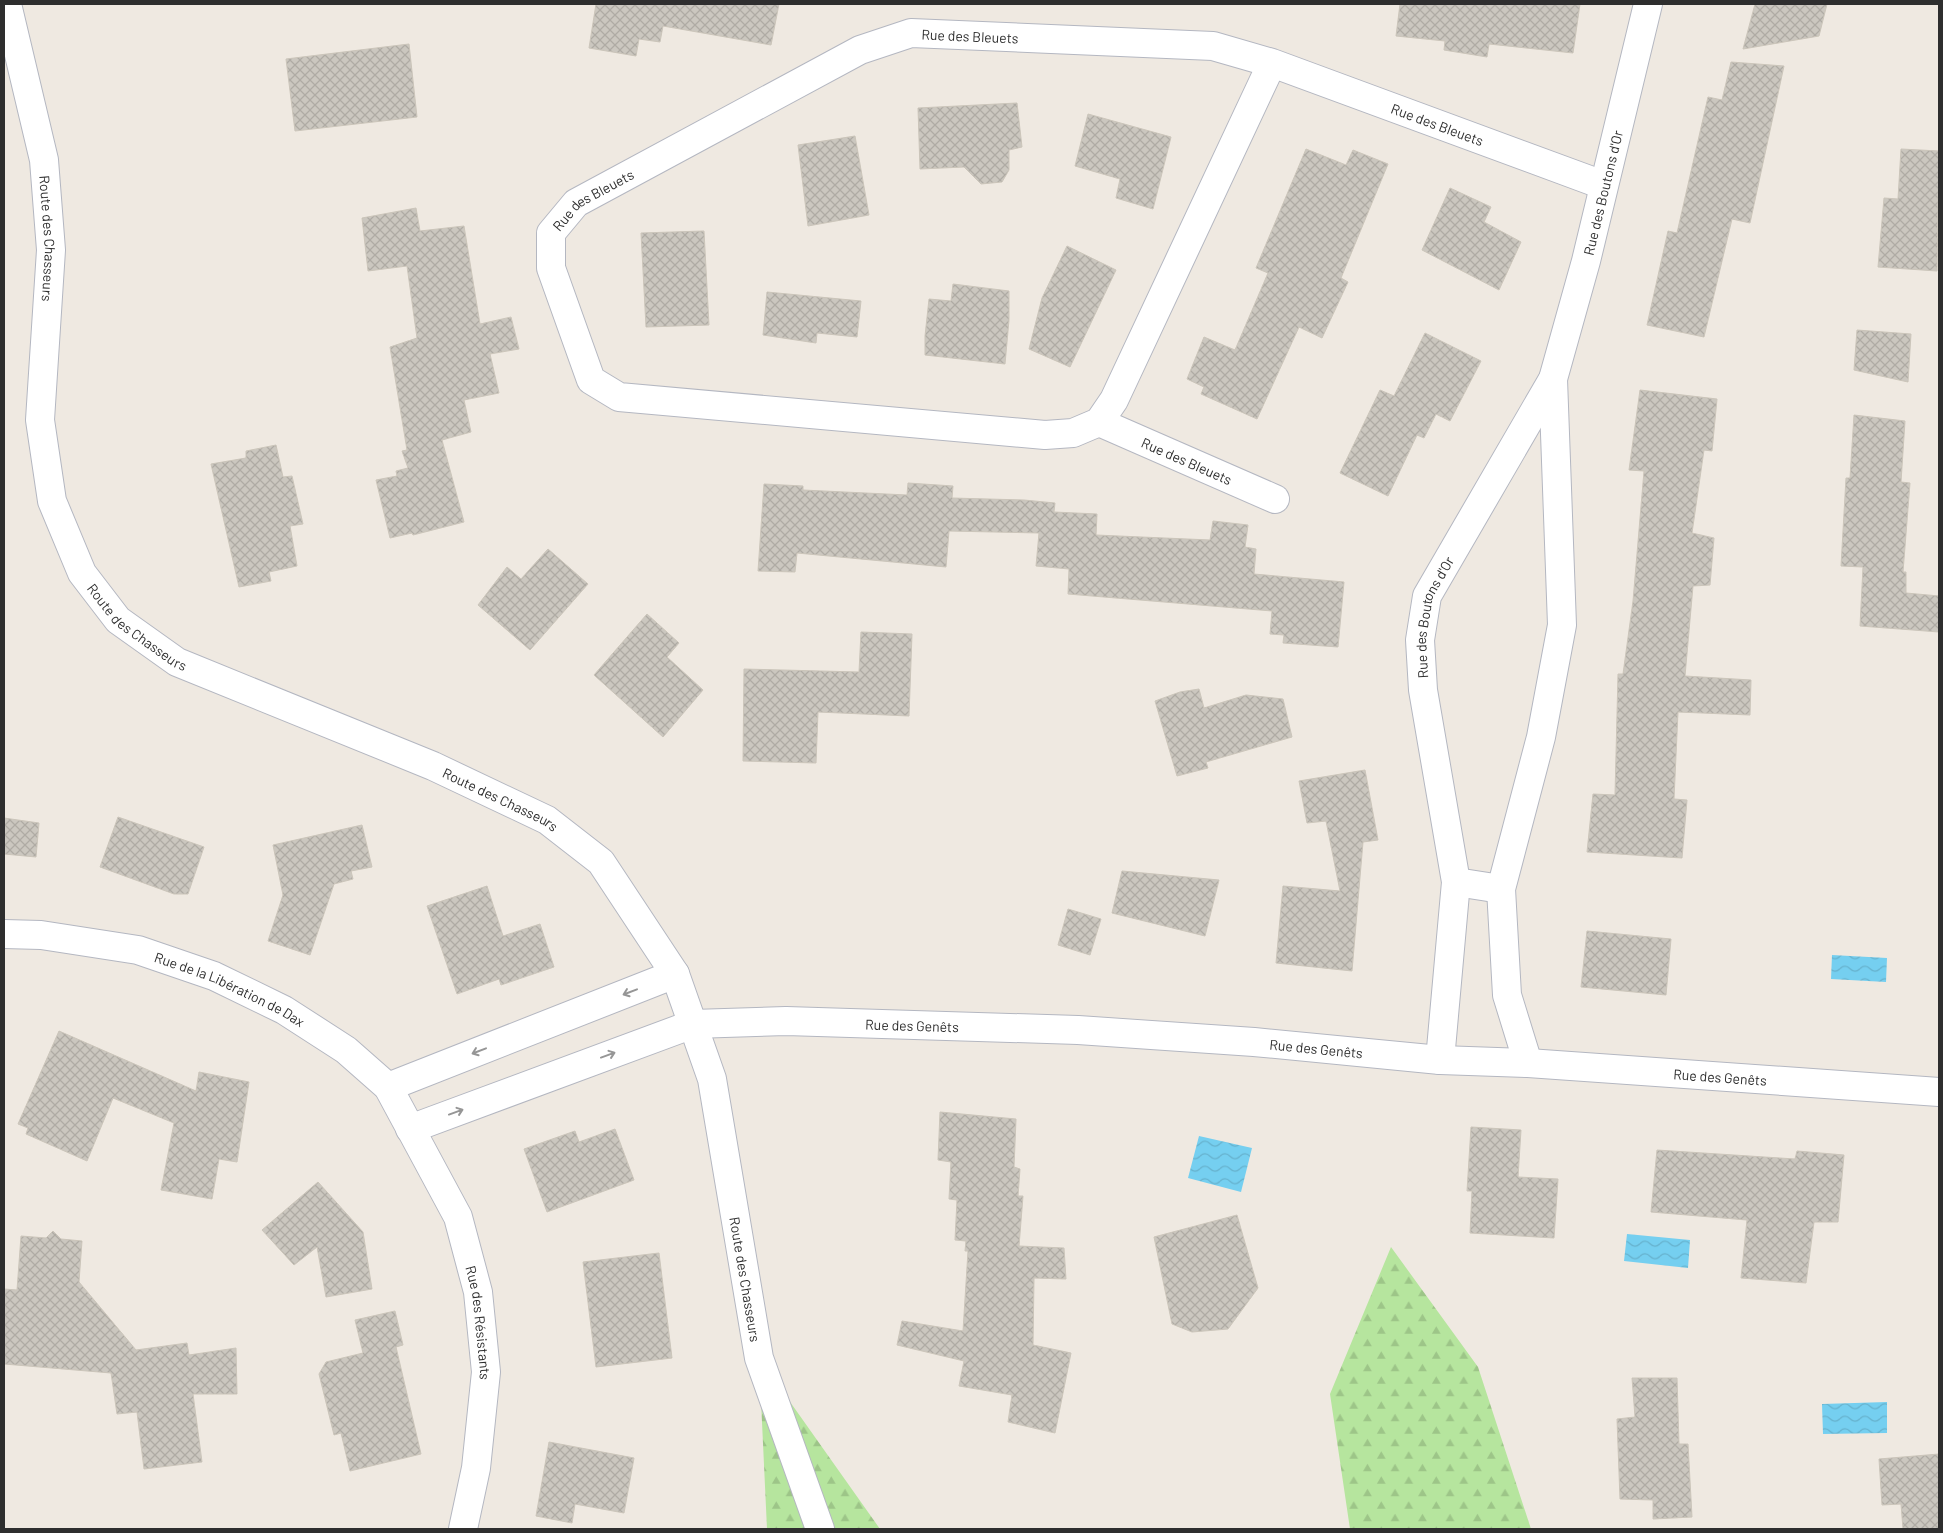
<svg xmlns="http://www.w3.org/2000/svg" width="1943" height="1533" font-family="Barlow,sans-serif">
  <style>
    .forest { fill: url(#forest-firs) }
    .water { fill: url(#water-waves) }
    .building { fill: url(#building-cross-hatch); stroke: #cbc5ba }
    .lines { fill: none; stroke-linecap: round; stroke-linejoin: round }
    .minor-casing { stroke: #b4b7c1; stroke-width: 30 }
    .minor { stroke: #fff; stroke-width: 28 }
    .oneway { stroke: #969696 }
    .labels { text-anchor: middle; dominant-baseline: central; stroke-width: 4; stroke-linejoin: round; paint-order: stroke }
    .street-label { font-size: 14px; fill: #2e2e2e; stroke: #fff }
  </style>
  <defs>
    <pattern id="forest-firs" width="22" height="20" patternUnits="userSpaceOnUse" patternTransform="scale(1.25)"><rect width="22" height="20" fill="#b6e59e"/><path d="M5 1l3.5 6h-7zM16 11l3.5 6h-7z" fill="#9dc588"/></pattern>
    <pattern id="water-waves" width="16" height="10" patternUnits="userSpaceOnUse" patternTransform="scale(1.25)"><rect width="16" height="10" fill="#75cff0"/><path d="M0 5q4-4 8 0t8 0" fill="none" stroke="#66b2ce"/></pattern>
    <pattern id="building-cross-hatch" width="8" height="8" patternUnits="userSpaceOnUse" patternTransform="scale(1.25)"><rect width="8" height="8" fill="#cbc7bf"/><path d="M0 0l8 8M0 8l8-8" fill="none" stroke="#afaba4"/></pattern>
  </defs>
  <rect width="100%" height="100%" fill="#efe9e1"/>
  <path class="forest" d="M 1391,1247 L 1478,1367 L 1531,1529 L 1350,1529 L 1330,1394 Z
    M 759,1358 L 880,1529 L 767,1529 Z"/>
  <path class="water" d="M 1832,955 L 1887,958 L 1886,982 L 1831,979 Z
    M 1199,1136 L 1252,1148 L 1241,1192 L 1188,1178 Z
    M 1627,1234 L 1690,1240 L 1688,1268 L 1624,1261 Z
    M 1887,1402 L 1887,1433 L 1823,1434 L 1822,1404 Z"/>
  <path class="building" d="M 596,4 L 779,4 L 771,45 L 663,26 L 660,42 L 639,39 L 636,56 L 589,48 Z
    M 1400,4 L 1580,4 L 1573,53 L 1489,44 L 1487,57 L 1444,50 L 1445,41 L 1396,36 Z
    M 1755,4 L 1827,4 L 1819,36 L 1743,49 Z
    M 409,44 L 417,117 L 295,131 L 286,59 Z
    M 1731,62 L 1784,66 L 1750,223 L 1732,219 L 1704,337 L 1647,325 L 1668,231 L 1677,233 L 1708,97 L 1722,100 Z
    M 1017,103 L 1022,147 L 1009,150 L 1009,170 L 1002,182 L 981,184 L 964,167 L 920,169 L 918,108 Z
    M 1088,114 L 1171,137 L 1153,209 L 1116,198 L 1120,179 L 1075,166 Z
    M 855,136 L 869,215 L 808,226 L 798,145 Z
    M 1306,149 L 1346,165 L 1353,150 L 1388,164 L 1341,278 L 1348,282 L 1322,338 L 1299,327 L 1257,419 L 1201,394 L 1204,387 L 1187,379 L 1204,337 L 1235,350 L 1268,273 L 1256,268 Z
    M 1901,149 L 1939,151 L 1937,271 L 1878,267 L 1884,198 L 1898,199 Z
    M 1450,188 L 1491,207 L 1484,222 L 1521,242 L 1499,290 L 1422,250 Z
    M 416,208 L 420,231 L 464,226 L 480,324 L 511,317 L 519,349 L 490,354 L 499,393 L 464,400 L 471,432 L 442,440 L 464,522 L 413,535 L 412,533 L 390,538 L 376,480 L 397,476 L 396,471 L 408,468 L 402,451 L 407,450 L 390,347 L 417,338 L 407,266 L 368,271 L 362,218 Z
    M 704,231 L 709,325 L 646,327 L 641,233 Z
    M 1067,246 L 1116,270 L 1070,367 L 1029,349 L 1042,298 Z
    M 953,284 L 1009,291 L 1009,320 L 1005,364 L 925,355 L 925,336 L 929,299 L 951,301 Z
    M 767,292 L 861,301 L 857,337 L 817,333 L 816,343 L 763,335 Z
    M 1857,330 L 1911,334 L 1908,382 L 1854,370 Z
    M 1425,333 L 1481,361 L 1450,421 L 1436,414 L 1424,438 L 1417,435 L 1388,496 L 1340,473 L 1380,390 L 1394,396 Z
    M 1640,390 L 1717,399 L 1712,451 L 1704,450 L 1692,533 L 1714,538 L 1710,585 L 1693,586 L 1685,676 L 1751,680 L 1750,715 L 1678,712 L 1674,799 L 1687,800 L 1682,858 L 1587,852 L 1593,794 L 1615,795 L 1618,674 L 1623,674 L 1633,601 L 1644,471 L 1629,470 Z
    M 1854,415 L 1905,421 L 1901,482 L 1910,483 L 1903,572 L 1906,572 L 1906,593 L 1939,596 L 1939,632 L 1860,626 L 1863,567 L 1841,566 L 1846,478 L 1850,478 Z
    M 276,445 L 283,477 L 292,476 L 303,524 L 290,526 L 297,566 L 269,572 L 271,581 L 239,587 L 211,464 L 246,458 L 246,451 Z
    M 908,483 L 953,486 L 952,498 L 1024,500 L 1055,503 L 1054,512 L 1097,514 L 1096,535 L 1210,540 L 1213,521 L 1248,525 L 1245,547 L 1256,549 L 1254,574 L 1344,582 L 1338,647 L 1283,643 L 1284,635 L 1270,634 L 1272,611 L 1068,594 L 1069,569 L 1036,566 L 1039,533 L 949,531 L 946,567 L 797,553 L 795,572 L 758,571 L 764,484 L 803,486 L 803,490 L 907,495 Z
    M 548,549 L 588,584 L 530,650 L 478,605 L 507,567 L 521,579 Z
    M 647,614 L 679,643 L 667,657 L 703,690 L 663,737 L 594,675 Z
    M 861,632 L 912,634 L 909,716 L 818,712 L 816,763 L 743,761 L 744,669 L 859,672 Z
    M 1199,689 L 1204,708 L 1246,695 L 1283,699 L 1292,737 L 1206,762 L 1208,768 L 1177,776 L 1155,701 L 1180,692 Z
    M 1365,770 L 1378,840 L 1363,842 L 1352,971 L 1276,963 L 1283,886 L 1340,891 L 1326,821 L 1307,823 L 1299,781 Z
    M 118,817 L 204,847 L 188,894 L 174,894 L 100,867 Z
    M 4,818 L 39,823 L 36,857 L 4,854 Z
    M 362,825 L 372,867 L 351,871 L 353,879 L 334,884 L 310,955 L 268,941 L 283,895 L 273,845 Z
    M 1122,871 L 1219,880 L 1205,936 L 1112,913 Z
    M 487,886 L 503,936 L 540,924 L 554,967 L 501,985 L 499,979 L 457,994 L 427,906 Z
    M 1068,909 L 1101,919 L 1090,955 L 1058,945 Z
    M 1587,931 L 1671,939 L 1666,995 L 1581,987 Z
    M 59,1031 L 196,1091 L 199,1072 L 249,1082 L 237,1162 L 219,1159 L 212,1199 L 161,1190 L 174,1123 L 113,1098 L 87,1161 L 26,1134 L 28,1128 L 18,1124 Z
    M 940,1112 L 1016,1119 L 1014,1167 L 1020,1169 L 1018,1196 L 1023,1196 L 1019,1246 L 1064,1248 L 1066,1279 L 1034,1278 L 1033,1345 L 1071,1353 L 1055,1433 L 1008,1422 L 1012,1395 L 959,1386 L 964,1361 L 897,1345 L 902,1321 L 963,1331 L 968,1251 L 965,1251 L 966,1241 L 955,1240 L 957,1200 L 949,1199 L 951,1162 L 938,1160 Z
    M 1471,1127 L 1521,1130 L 1518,1177 L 1558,1179 L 1554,1238 L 1470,1233 L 1472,1191 L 1467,1191 Z
    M 615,1129 L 634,1180 L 547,1212 L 524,1149 L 575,1131 L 579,1142 Z
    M 1657,1150 L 1795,1159 L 1797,1151 L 1844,1155 L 1838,1222 L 1814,1222 L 1806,1283 L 1741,1278 L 1747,1220 L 1651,1212 Z
    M 318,1182 L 363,1232 L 372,1289 L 326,1297 L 317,1247 L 294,1265 L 262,1230 Z
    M 1237,1215 L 1258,1288 L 1228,1329 L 1192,1332 L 1172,1324 L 1154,1237 Z
    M 53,1231 L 61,1239 L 82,1241 L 79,1282 L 136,1350 L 187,1343 L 189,1355 L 236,1348 L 237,1394 L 193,1394 L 202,1462 L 144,1469 L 137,1412 L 117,1414 L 111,1373 L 4,1364 L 4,1289 L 17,1290 L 21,1236 L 46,1238 Z
    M 659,1253 L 672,1358 L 596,1367 L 583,1262 Z
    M 395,1311 L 403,1345 L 396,1347 L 421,1454 L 350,1471 L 341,1433 L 334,1435 L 319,1374 L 326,1362 L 363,1353 L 355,1320 Z
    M 1632,1378 L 1677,1378 L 1679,1444 L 1688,1444 L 1692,1517 L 1653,1519 L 1653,1500 L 1620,1499 L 1617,1419 L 1635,1417 Z
    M 549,1442 L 634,1458 L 624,1513 L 575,1504 L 572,1523 L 536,1516 Z
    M 1939,1454 L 1939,1529 L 1903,1529 L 1901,1504 L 1882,1505 L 1879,1459 Z"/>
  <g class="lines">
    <defs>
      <g id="minor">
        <path id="s1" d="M 7,4 L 44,160 L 51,250 L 40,420 L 52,501 L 82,573 L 118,620 L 177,662 L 433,766 L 547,820 L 601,862 L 675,974 L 712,1079 L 759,1358 L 820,1529"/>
        <path id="s2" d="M 1272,63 L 1114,400 L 1099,422 L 1073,433 L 1045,435 L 619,397 L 591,380 L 551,268 L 551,233 L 576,203 L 860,50 L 911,33 L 1213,46 L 1272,63 L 1603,185"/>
        <path id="s3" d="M 1099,422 L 1275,499"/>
        <path d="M 1456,882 L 1501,889"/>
        <path id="s4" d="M 4,934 L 41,935 L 138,950 L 214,976 L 284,1010 L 346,1050 L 388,1087 L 458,1217 L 478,1292 L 486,1372 L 476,1468 L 463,1529"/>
        <path id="s5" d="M 1440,1060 L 1456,882 L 1423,690 L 1420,640 L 1427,596 L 1553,379 L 1586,261 L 1648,4"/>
        <path d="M 1528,1063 L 1507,995 L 1501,889 L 1541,737 L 1562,625 L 1553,379"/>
        <path d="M 388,1087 L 675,974"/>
        <path id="s6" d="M 410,1129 L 693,1024 L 786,1021 L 1078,1030 L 1254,1042 L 1440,1060 L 1528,1063 L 1939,1092"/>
      </g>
    </defs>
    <use href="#minor" class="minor-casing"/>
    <use href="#minor" class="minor"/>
  </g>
  <defs><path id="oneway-shaft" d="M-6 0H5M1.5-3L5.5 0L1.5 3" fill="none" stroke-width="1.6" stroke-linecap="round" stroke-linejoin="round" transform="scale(1.25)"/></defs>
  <g class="oneway">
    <use href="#oneway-shaft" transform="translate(630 992) rotate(159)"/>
    <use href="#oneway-shaft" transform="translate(479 1051) rotate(159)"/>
    <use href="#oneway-shaft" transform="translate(608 1055) rotate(-20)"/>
    <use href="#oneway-shaft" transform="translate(456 1112) rotate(-20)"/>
  </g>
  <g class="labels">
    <g class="street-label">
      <text stroke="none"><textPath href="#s2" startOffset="1544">Rue des Bleuets</textPath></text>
      <text stroke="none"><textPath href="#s2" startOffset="2025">Rue des Bleuets</textPath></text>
      <text stroke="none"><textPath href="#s5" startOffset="912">Rue des Boutons d'Or</textPath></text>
      <text stroke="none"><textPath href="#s2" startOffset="1124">Rue des Bleuets</textPath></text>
      <text stroke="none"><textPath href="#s1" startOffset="239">Route des Chasseurs</textPath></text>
      <text stroke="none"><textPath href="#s3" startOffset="96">Rue des Bleuets</textPath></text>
      <text stroke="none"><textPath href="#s5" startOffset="449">Rue des Boutons d'Or</textPath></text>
      <text stroke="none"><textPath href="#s1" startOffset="659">Route des Chasseurs</textPath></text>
      <text stroke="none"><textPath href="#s1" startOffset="1064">Route des Chasseurs</textPath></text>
      <text stroke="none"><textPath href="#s4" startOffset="235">Rue de la Libération de Dax</textPath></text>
      <text stroke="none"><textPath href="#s6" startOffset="521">Rue des Genêts</textPath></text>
      <text stroke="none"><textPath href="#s6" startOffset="926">Rue des Genêts</textPath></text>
      <text stroke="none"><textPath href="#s6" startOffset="1331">Rue des Genêts</textPath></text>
      <text stroke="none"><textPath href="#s1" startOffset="1632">Route des Chasseurs</textPath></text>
      <text stroke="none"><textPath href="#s4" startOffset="679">Rue des Résistants</textPath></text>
    </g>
  </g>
  <rect width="1943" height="1533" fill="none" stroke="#2e2e2e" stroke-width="10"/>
</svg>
